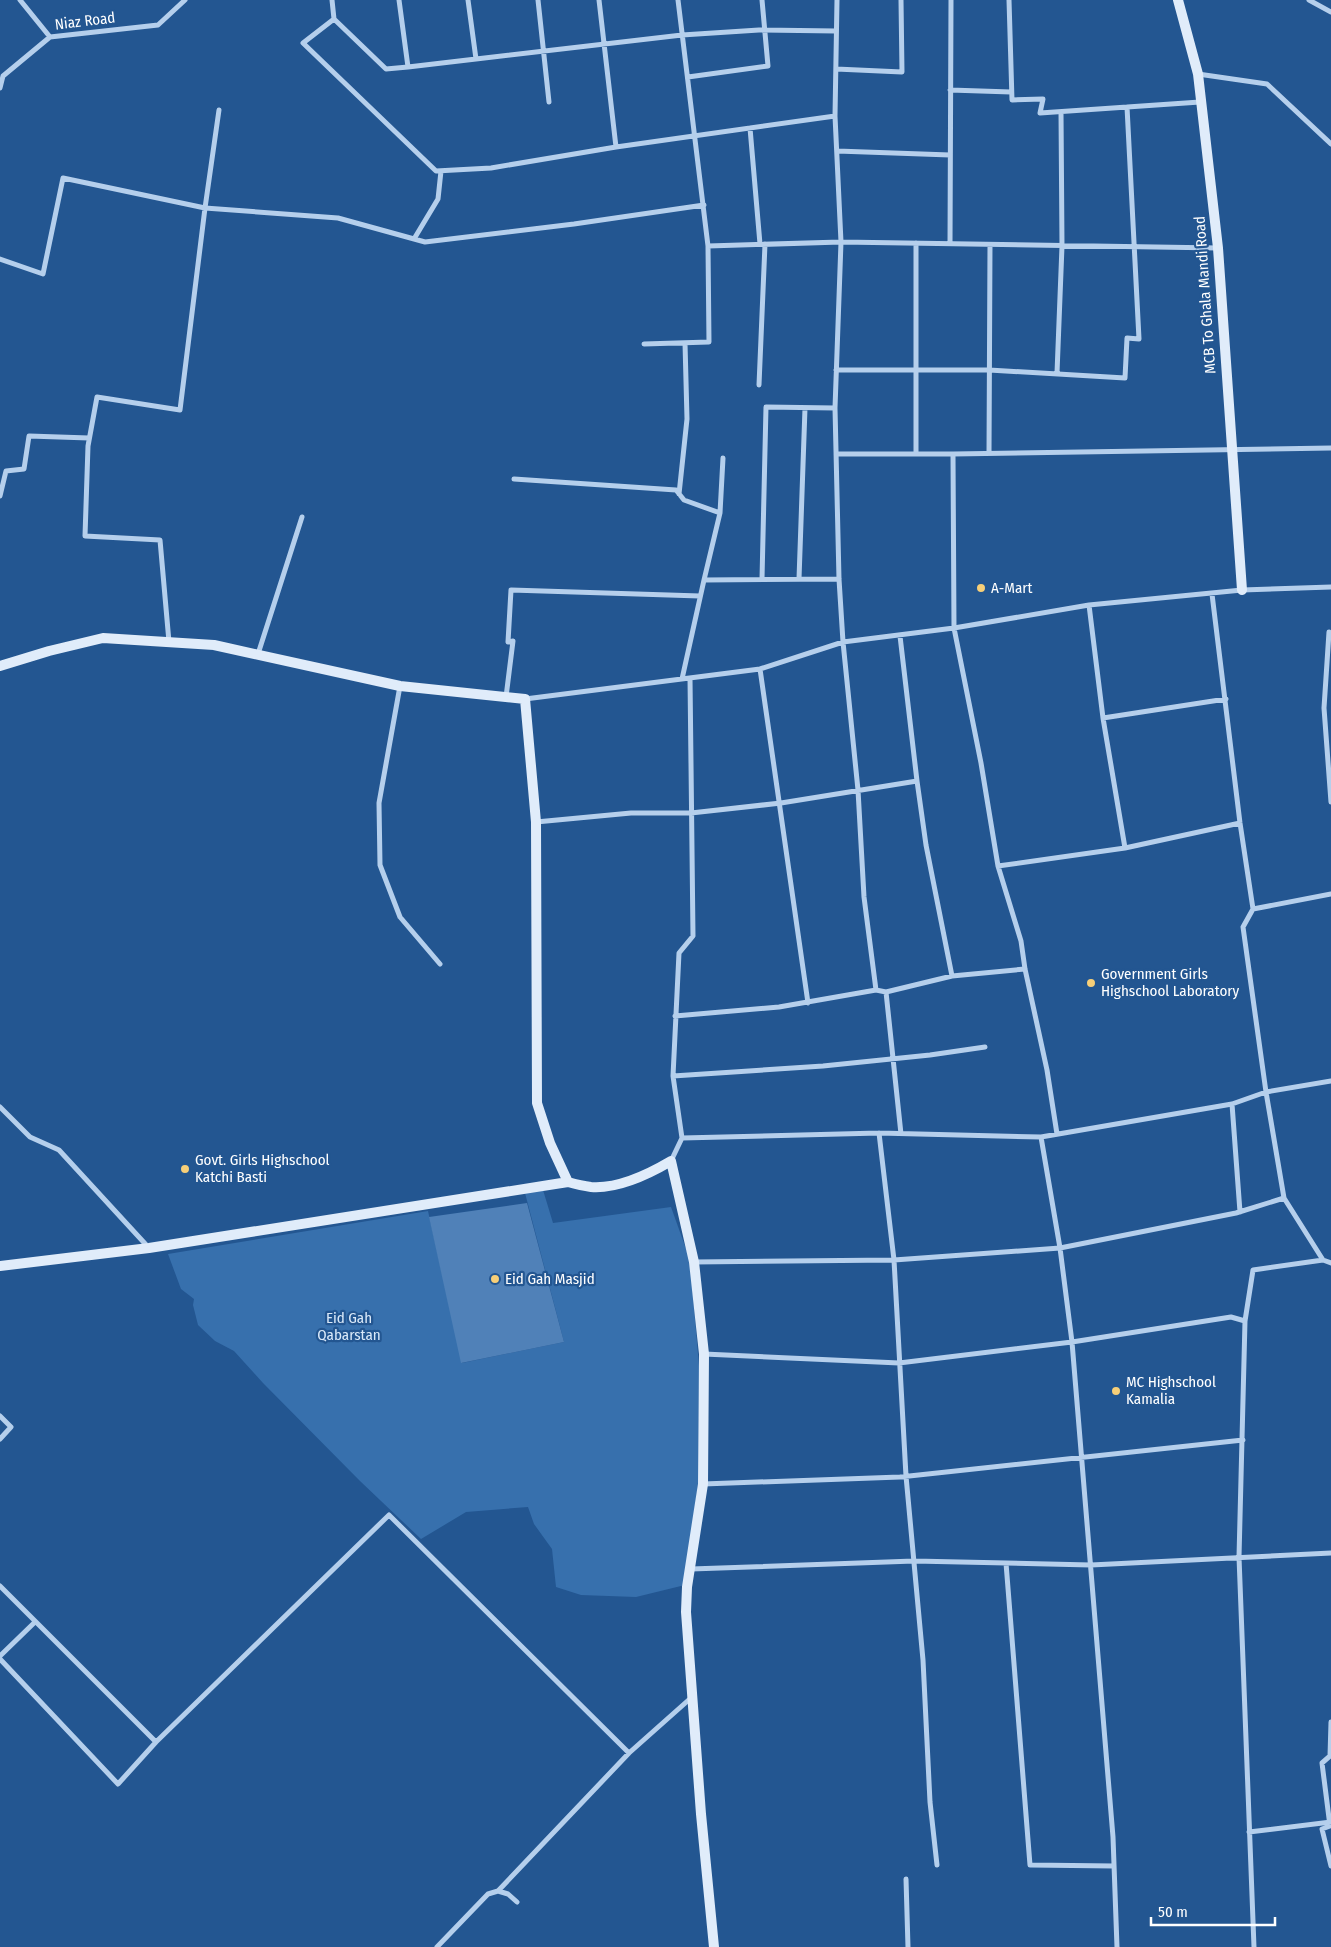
<svg xmlns="http://www.w3.org/2000/svg" width="1331" height="1947" font-family="'Fira Sans Condensed',sans-serif">
  <style>
    .green { fill: #3770ad }
    .building { fill: #5081b8 }
    .lines { fill: none; stroke-linecap: round; stroke-linejoin: round }
    .street { stroke: #b5cfec; stroke-width: 5 }
    .secondary { stroke: #e0ecfa; stroke-width: 10 }
    .poi-dot { fill: #f7cf78; stroke: #235691; stroke-width: 2 }
    .labels { text-anchor: middle; dominant-baseline: central; stroke-width: 4.5; stroke-linejoin: round; paint-order: stroke }
    .street-label { font-size: 15px; fill: #fff; stroke: #235691 }
    .poi-label { font-size: 15px; fill: #fff; stroke: #235691; text-anchor: start }
    .park-label { font-size: 15px; fill: #dae9f9; stroke: #235691 }
  </style>
  <rect width="100%" height="100%" fill="#235691"/>
  <path class="green" d="M 543,1190 L 553,1223 L 671,1207 L 690,1260 L 699,1366 L 698,1483 L 685,1585 L 636,1597 L 581,1595 L 556,1587 L 552,1549 L 534,1524 L 528,1507 L 466,1512 L 421,1539 L 360,1481 L 263,1383 L 234,1351 L 215,1341 L 198,1325 L 193,1305 L 194,1299 L 181,1289 L 168,1254 L 428,1211 L 462,1363 L 564,1342 L 525,1193 Z"/>
  <path class="building" d="M 527,1203 L 564,1342 L 461,1363 L 429,1217 Z"/>
  <g class="lines">
    <path class="street" d="M 20,0 L 50,37
      M 332,0 L 334,19 L 386,69 L 408,67 L 399,0
      M 538,0 L 549,102
      M 599,0 L 616,147
      M 837,0 L 835,116 L 841,242 L 835,408 L 839,579 L 843,642 L 858,790 L 864,897 L 876,990
      M 1009,0 L 1012,100 L 1043,99 L 1040,113 L 1200,102
      M 1309,0 L 1331,12
      M 334,19 L 303,43 L 436,171 L 491,168 L 616,147 L 835,116
      M 476,59 L 682,35 L 759,30 L 836,31
      M 408,67 L 476,59 L 468,0
      M 836,69 L 902,72 L 901,0
      M 1198,74 L 1267,84 L 1331,144
      M 688,77 L 768,66 L 762,0
      M 0,88 L 3,76 L 50,37 L 158,25 L 185,0
      M 950,90 L 1011,92
      M 750,128 L 760,244
      M 837,151 L 950,155
      M 414,239 L 438,199 L 441,171
      M 916,243 L 916,454
      M 950,244 L 951,0
      M 708,246 L 841,242 L 1218,248
      M 0,259 L 43,274 L 63,178 L 205,208 L 219,110
      M 644,344 L 709,342 L 708,246 L 678,0
      M 836,370 L 989,370 L 1125,378 L 1127,338 L 1139,339 L 1127,107
      M 1057,373 L 1062,246 L 1061,112
      M 759,385 L 765,244
      M 989,453 L 990,245
      M 836,454 L 953,454 L 1331,448
      M 953,454 L 954,628 L 981,763 L 998,866 L 1021,941 L 1025,969 L 1047,1070 L 1057,1134
      M 514,479 L 676,490 L 684,500 L 720,513 L 704,580
      M 679,494 L 687,419 L 685,343
      M 0,496 L 6,471 L 24,469 L 29,436 L 89,438
      M 720,513 L 723,458
      M 762,579 L 766,407 L 835,408
      M 799,579 L 805,408
      M 1212,594 L 1240,823 L 1253,909 L 1243,927 L 1266,1092 L 1284,1198 L 1323,1260
      M 1089,605 L 1103,718 L 1125,848
      M 1329,632 L 1324,708 L 1331,802
      M 900,636 L 917,781 L 926,845 L 952,976
      M 169,642 L 160,540 L 85,536 L 88,446 L 97,397 L 180,410 L 205,208 L 338,218 L 425,242 L 574,224 L 704,205
      M 258,654 L 302,517
      M 760,669 L 808,1003
      M 682,679 L 704,580 L 839,579
      M 400,686 L 379,803 L 380,865 L 400,917 L 440,964
      M 506,697 L 513,641 L 508,642 L 511,590 L 700,596
      M 525,699 L 760,669 L 843,642 L 954,628 L 1089,605 L 1242,590 L 1331,587
      M 1103,718 L 1226,699
      M 536,822 L 631,813 L 691,813 L 781,803 L 917,781
      M 998,866 L 1125,848 L 1240,823
      M 1253,909 L 1331,894
      M 886,992 L 901,1134
      M 675,1016 L 779,1007 L 876,990 L 886,992 L 952,976 L 1025,969
      M 673,1076 L 823,1066 L 930,1055 L 985,1047
      M 1232,1104 L 1240,1212
      M 0,1107 L 30,1137 L 59,1150 L 149,1248
      M 879,1133 L 894,1260 L 906,1476 L 923,1660 L 930,1802 L 937,1865
      M 1041,1137 L 1060,1248 L 1072,1342 L 1113,1837 L 1117,1947
      M 682,1138 L 879,1133 L 1041,1137 L 1232,1104 L 1266,1092 L 1331,1081
      M 671,1161 L 682,1138 L 673,1076 L 679,953 L 693,936 L 690,678
      M 694,1262 L 894,1260 L 1060,1248 L 1236,1213 L 1284,1198
      M 1245,1321 L 1253,1270 L 1323,1260 L 1331,1263
      M 704,1354 L 899,1363 L 1072,1342 L 1231,1317 L 1245,1321 L 1239,1557 L 1254,1947
      M 0,1416 L 11,1427 L 0,1439
      M 703,1484 L 900,1477 L 1243,1440
      M 1006,1563 L 1030,1865 L 1114,1866
      M 691,1569 L 914,1561 L 1091,1565 L 1331,1553
      M 0,1586 L 156,1742 L 389,1515 L 629,1753
      M 0,1656 L 35,1622
      M 0,1659 L 118,1784 L 156,1742
      M 1331,1722 L 1330,1756 L 1322,1763 L 1330,1826 L 1322,1829 L 1331,1866
      M 1249,1832 L 1331,1822
      M 906,1879 L 908,1947
      M 498,1891 L 508,1894 L 517,1902
      M 437,1947 L 488,1894 L 498,1891 L 629,1753 L 692,1697"/>
    <path class="secondary" d="M 1178,0 L 1198,74 L 1218,248 L 1242,590
      M 0,666 L 49,651 L 103,638 L 214,645 L 400,686 L 525,699 L 536,822 L 537,1103 L 550,1143 L 568,1182 C 575,1184 583,1186 591,1187 C 617,1189 649,1174 671,1161 L 694,1262 L 704,1354 L 703,1484 L 687,1587 L 686,1612 L 701,1814 L 714,1947
      M 0,1266 L 149,1248 L 568,1182"/>
  </g>
  <g class="poi-dot">
    <circle cx="981" cy="588" r="5"/>
    <circle cx="1091" cy="983" r="5"/>
    <circle cx="185" cy="1169" r="5"/>
    <circle cx="495" cy="1279" r="5"/>
    <circle cx="1116" cy="1391" r="5"/>
  </g>
  <g class="labels">
    <g class="street-label">
      <text transform="translate(85 21) rotate(-7)">Niaz Road</text>
      <text transform="translate(1205 295) rotate(-94)">MCB To Ghala Mandi Road</text>
    </g>
    <g class="poi-label">
      <text x="991" y="588">A-Mart</text>
      <text x="1101" y="974">Government Girls<tspan x="1101" dy="17">Highschool Laboratory</tspan></text>
      <text x="195" y="1160">Govt. Girls Highschool<tspan x="195" dy="17">Katchi Basti</tspan></text>
      <text x="505" y="1279">Eid Gah Masjid</text>
      <text x="1126" y="1382">MC Highschool<tspan x="1126" dy="17">Kamalia</tspan></text>
    </g>
    <g class="park-label">
      <text x="349" y="1318">Eid Gah<tspan x="349" dy="17">Qabarstan</tspan></text>
    </g>
  </g>
  <path d="M1151 1917v8h124v-8" fill="none" stroke="#ffffff" stroke-width="2.5"/>
  <text x="1158" y="1917" font-size="15" fill="#ffffff" stroke="#235691" stroke-width="4" paint-order="stroke">50 m</text>
</svg>
